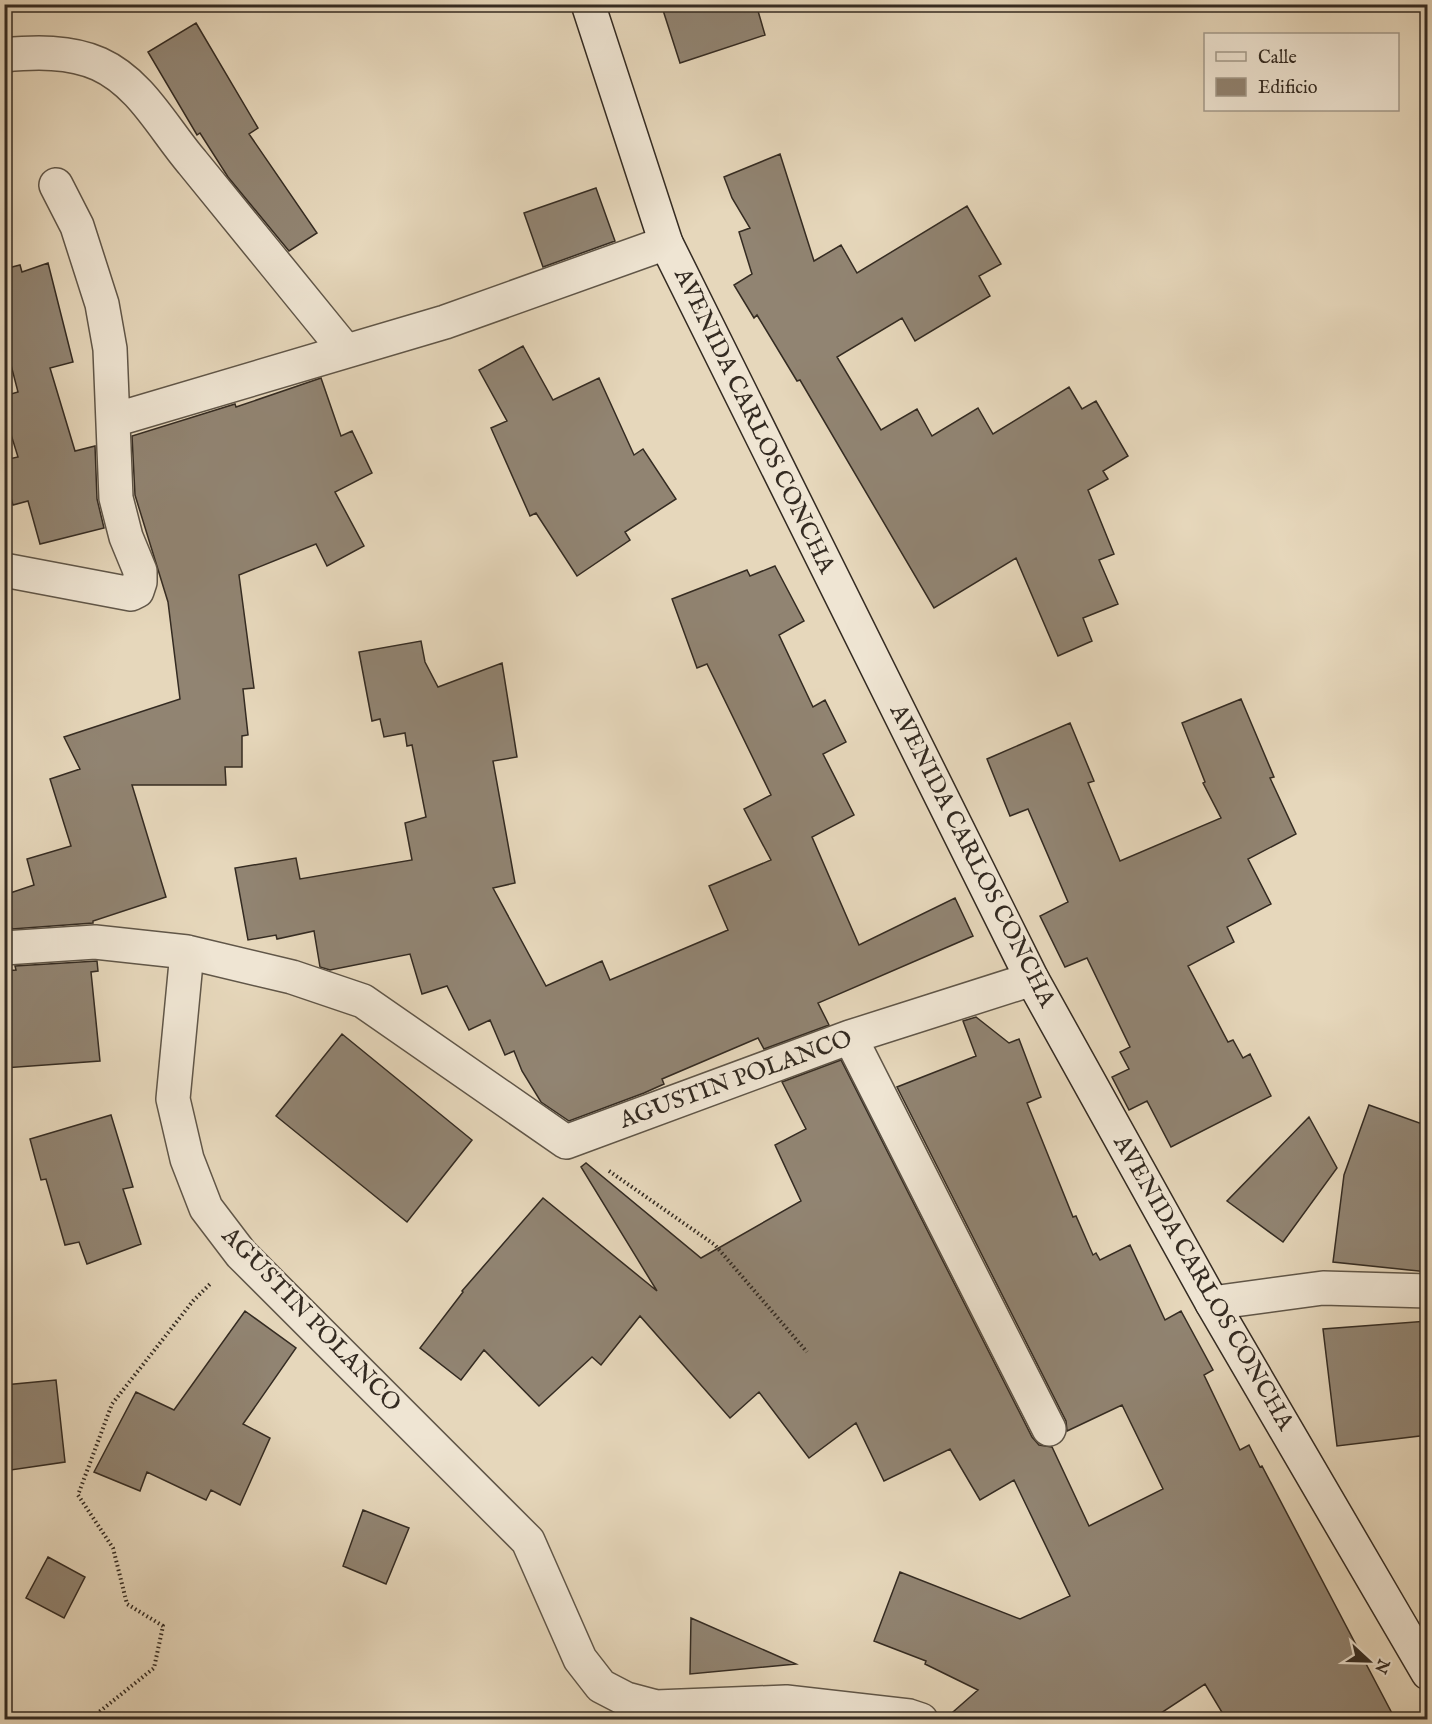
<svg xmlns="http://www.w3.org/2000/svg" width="1432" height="1724" font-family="'IM FELL English',serif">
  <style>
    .building { fill: #918472; stroke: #342b22; stroke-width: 1.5 }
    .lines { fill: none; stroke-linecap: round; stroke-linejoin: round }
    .street-casing { stroke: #605648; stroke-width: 36 }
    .secondary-casing { stroke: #342b22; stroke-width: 36 }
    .path { stroke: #342b22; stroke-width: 4; stroke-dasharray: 1.5 3; stroke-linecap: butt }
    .street { stroke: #efe5d3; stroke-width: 33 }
    .secondary { stroke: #efe5d3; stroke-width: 33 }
    .labels { text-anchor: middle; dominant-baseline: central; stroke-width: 6; stroke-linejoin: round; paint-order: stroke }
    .street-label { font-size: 24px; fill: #342b22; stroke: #efe5d3 }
  </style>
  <rect width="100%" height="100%" fill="#e6d7bb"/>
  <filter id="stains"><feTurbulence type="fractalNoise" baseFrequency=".00333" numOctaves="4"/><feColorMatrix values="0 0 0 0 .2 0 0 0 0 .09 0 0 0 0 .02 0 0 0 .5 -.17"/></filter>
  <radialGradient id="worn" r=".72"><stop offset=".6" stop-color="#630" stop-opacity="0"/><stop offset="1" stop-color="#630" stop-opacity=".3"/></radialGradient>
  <path class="building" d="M 661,4 L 756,4 L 765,35 L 680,63 Z
    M 196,23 L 258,128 L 249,134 L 317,233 L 289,251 L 228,177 L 200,133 L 197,135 L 148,52 Z
    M 780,154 L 814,261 L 841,245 L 857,273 L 967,206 L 1001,264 L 979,276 L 990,296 L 915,341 L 902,318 L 837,357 L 881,430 L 917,409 L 932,436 L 978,408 L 993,434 L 1069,387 L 1082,409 L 1096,401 L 1128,456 L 1103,471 L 1108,479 L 1088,490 L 1114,554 L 1099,560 L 1118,604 L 1083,618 L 1092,641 L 1058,656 L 1016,558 L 934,608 L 800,380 L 797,381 L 757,315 L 754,318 L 734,285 L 752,274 L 739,232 L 750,228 L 732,198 L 724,177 Z
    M 596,188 L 615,241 L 543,267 L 524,213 Z
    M 48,263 L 73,362 L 50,368 L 75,451 L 95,446 L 97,499 L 104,528 L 40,544 L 28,501 L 13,505 L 4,474 L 4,460 L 18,457 L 4,412 L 4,396 L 18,392 L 4,338 L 4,269 L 20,265 L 22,272 Z
    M 523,346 L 553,400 L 599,378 L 634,455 L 643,449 L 676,499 L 625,532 L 630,540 L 577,576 L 536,513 L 530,516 L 491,428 L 507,421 L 479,370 Z
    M 321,378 L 341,436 L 352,431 L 372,473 L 335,492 L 364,546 L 327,566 L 316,544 L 239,575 L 254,688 L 243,689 L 248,735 L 242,736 L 242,767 L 225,767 L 226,785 L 132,785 L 166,897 L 93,921 L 93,923 L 12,929 L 4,906 L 4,895 L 34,885 L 27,859 L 71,846 L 50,779 L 80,769 L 64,737 L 180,699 L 168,602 L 135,495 L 132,436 L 235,404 L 236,407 Z
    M 775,566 L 804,621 L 779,635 L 813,707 L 825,700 L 846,742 L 823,754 L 854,815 L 812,837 L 859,945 L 955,898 L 973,936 L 818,1003 L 829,1025 L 764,1049 L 758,1038 L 662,1079 L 664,1084 L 644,1093 L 569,1121 L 541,1102 L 522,1071 L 514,1051 L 505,1055 L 490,1020 L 469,1030 L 447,986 L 422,994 L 410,954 L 330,970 L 320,967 L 314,931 L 277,939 L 276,935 L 248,940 L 235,868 L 296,858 L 300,879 L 412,860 L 405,823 L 426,817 L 412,745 L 407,746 L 405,733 L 384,737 L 380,719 L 372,721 L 359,652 L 421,641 L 425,662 L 438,687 L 502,663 L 517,757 L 493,761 L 515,883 L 493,888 L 546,986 L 602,961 L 610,980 L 728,930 L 709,886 L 771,860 L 744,809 L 771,795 L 707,664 L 697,668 L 672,599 L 747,570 L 750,576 Z
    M 1241,699 L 1274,777 L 1270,778 L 1296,834 L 1248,859 L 1271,904 L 1227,927 L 1234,942 L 1188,966 L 1228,1042 L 1233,1040 L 1243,1058 L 1250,1054 L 1271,1096 L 1171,1147 L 1147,1101 L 1129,1110 L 1112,1077 L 1129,1069 L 1120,1052 L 1130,1047 L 1087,958 L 1065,967 L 1040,916 L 1068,902 L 1028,809 L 1010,816 L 987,759 L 1070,723 L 1094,781 L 1088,783 L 1120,861 L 1221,818 L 1203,783 L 1205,782 L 1182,723 Z
    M 97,961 L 98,971 L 91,972 L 100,1061 L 4,1068 L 4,971 L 16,970 L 15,966 Z
    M 976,1017 L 1009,1043 L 1019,1039 L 1041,1097 L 1027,1103 L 1073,1217 L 1076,1216 L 1093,1255 L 1096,1253 L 1100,1260 L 1130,1245 L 1165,1320 L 1181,1311 L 1213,1370 L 1204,1375 L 1240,1450 L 1249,1445 L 1260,1467 L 1262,1466 L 1395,1719 L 1226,1719 L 1205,1684 L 1152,1719 L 945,1719 L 978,1690 L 925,1664 L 926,1661 L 874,1641 L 900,1572 L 1020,1619 L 1070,1596 L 1014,1480 L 980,1500 L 950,1449 L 884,1481 L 856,1423 L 809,1458 L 759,1392 L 730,1418 L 640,1316 L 601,1365 L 592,1357 L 539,1406 L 484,1350 L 461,1380 L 420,1348 L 463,1292 L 462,1291 L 543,1198 L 657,1291 L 581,1167 L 586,1163 L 701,1258 L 801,1201 L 775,1145 L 806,1129 L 782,1082 L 841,1060 L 1032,1437 L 1039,1445 L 1052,1447 L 1089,1526 L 1163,1489 L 1122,1405 L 1067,1431 L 1066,1421 L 897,1087 L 976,1056 L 963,1021 Z
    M 342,1034 L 472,1140 L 407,1222 L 276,1116 Z
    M 1369,1105 L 1428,1126 L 1428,1272 L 1333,1262 L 1344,1175 Z
    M 111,1115 L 133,1187 L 123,1189 L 141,1244 L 87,1264 L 79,1242 L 65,1245 L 46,1179 L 41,1180 L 30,1139 Z
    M 1309,1117 L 1337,1168 L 1283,1242 L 1227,1201 Z
    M 245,1311 L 296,1348 L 243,1424 L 270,1438 L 240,1505 L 211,1490 L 206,1500 L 147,1472 L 140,1491 L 94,1472 L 136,1392 L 174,1410 Z
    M 1428,1321 L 1428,1435 L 1337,1446 L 1323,1329 Z
    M 56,1380 L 65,1462 L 4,1471 L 4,1385 Z
    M 363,1510 L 409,1528 L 386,1584 L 343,1566 Z
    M 48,1557 L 85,1577 L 64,1618 L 26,1598 Z
    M 691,1618 L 796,1664 L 690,1674 Z"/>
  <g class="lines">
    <defs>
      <path id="street" d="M 4,55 C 35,52 70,51 99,64 C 141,83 163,128 192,162 C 243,225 294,287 345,350
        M 114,420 L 445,322 L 666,243
        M 4,570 L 131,594 L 137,591 L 140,582 L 140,571 L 126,537 L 116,498 L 110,349 L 102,304 L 77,226 L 56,185
        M 4,948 L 95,942 L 187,952 L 292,977 L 363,1001 L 566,1142 L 850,1037 L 1032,979
        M 187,952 L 173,1099 L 187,1159 L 206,1208 L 241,1254 L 528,1541 L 580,1659 L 601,1686 L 626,1699 L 656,1707 L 786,1702 L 909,1716 L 921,1720
        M 850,1037 L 1049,1429
        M 1212,1303 L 1323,1288 L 1428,1291"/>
      <path id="secondary" d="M 588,4 L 666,243 L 1032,979 L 1212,1303 L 1428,1673"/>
    </defs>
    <use href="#street" class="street-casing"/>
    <use href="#secondary" class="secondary-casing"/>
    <path class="path" d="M 609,1171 L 715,1245 L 807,1352
      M 89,1720 L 154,1668 L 163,1626 L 127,1604 L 113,1548 L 78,1495 L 112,1404 L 193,1301 L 210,1284"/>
    <use href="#street" class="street"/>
    <use href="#secondary" class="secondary"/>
  </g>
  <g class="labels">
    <g class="street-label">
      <text transform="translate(754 421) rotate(64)">AVENIDA CARLOS CONCHA</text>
      <text transform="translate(972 856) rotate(63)">AVENIDA CARLOS CONCHA</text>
      <text transform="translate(736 1080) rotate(-20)">AGUSTIN POLANCO</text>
      <text transform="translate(1203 1283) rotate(60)">AVENIDA CARLOS CONCHA</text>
      <text transform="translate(311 1320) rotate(46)">AGUSTIN POLANCO</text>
    </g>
  </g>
  <rect width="1432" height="1724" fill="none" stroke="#e6d7bb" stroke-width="24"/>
  <rect x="6" y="6" width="1420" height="1712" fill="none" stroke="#342b22" stroke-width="3"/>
  <rect x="12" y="12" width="1408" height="1700" fill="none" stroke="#342b22" stroke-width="1.5"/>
  <rect x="1204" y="33" width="195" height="78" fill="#efe5d3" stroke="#a49b8c" stroke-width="1.5"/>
  <rect x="1216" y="52" width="30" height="9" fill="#efe5d3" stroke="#a49b8c" stroke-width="1.5"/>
  <text x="1258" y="63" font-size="18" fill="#342b22">Calle</text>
  <rect x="1216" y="78" width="30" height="18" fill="#918472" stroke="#a49b8c" stroke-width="1.5"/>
  <text x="1258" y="93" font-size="18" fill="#342b22">Edificio</text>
  <g transform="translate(1369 1661) rotate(112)" stroke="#efe5d3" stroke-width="4.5" paint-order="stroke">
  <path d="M0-4.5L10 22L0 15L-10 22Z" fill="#342b22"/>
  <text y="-9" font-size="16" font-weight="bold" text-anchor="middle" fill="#342b22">N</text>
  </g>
  <rect width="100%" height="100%" filter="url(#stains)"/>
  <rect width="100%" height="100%" fill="url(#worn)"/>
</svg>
